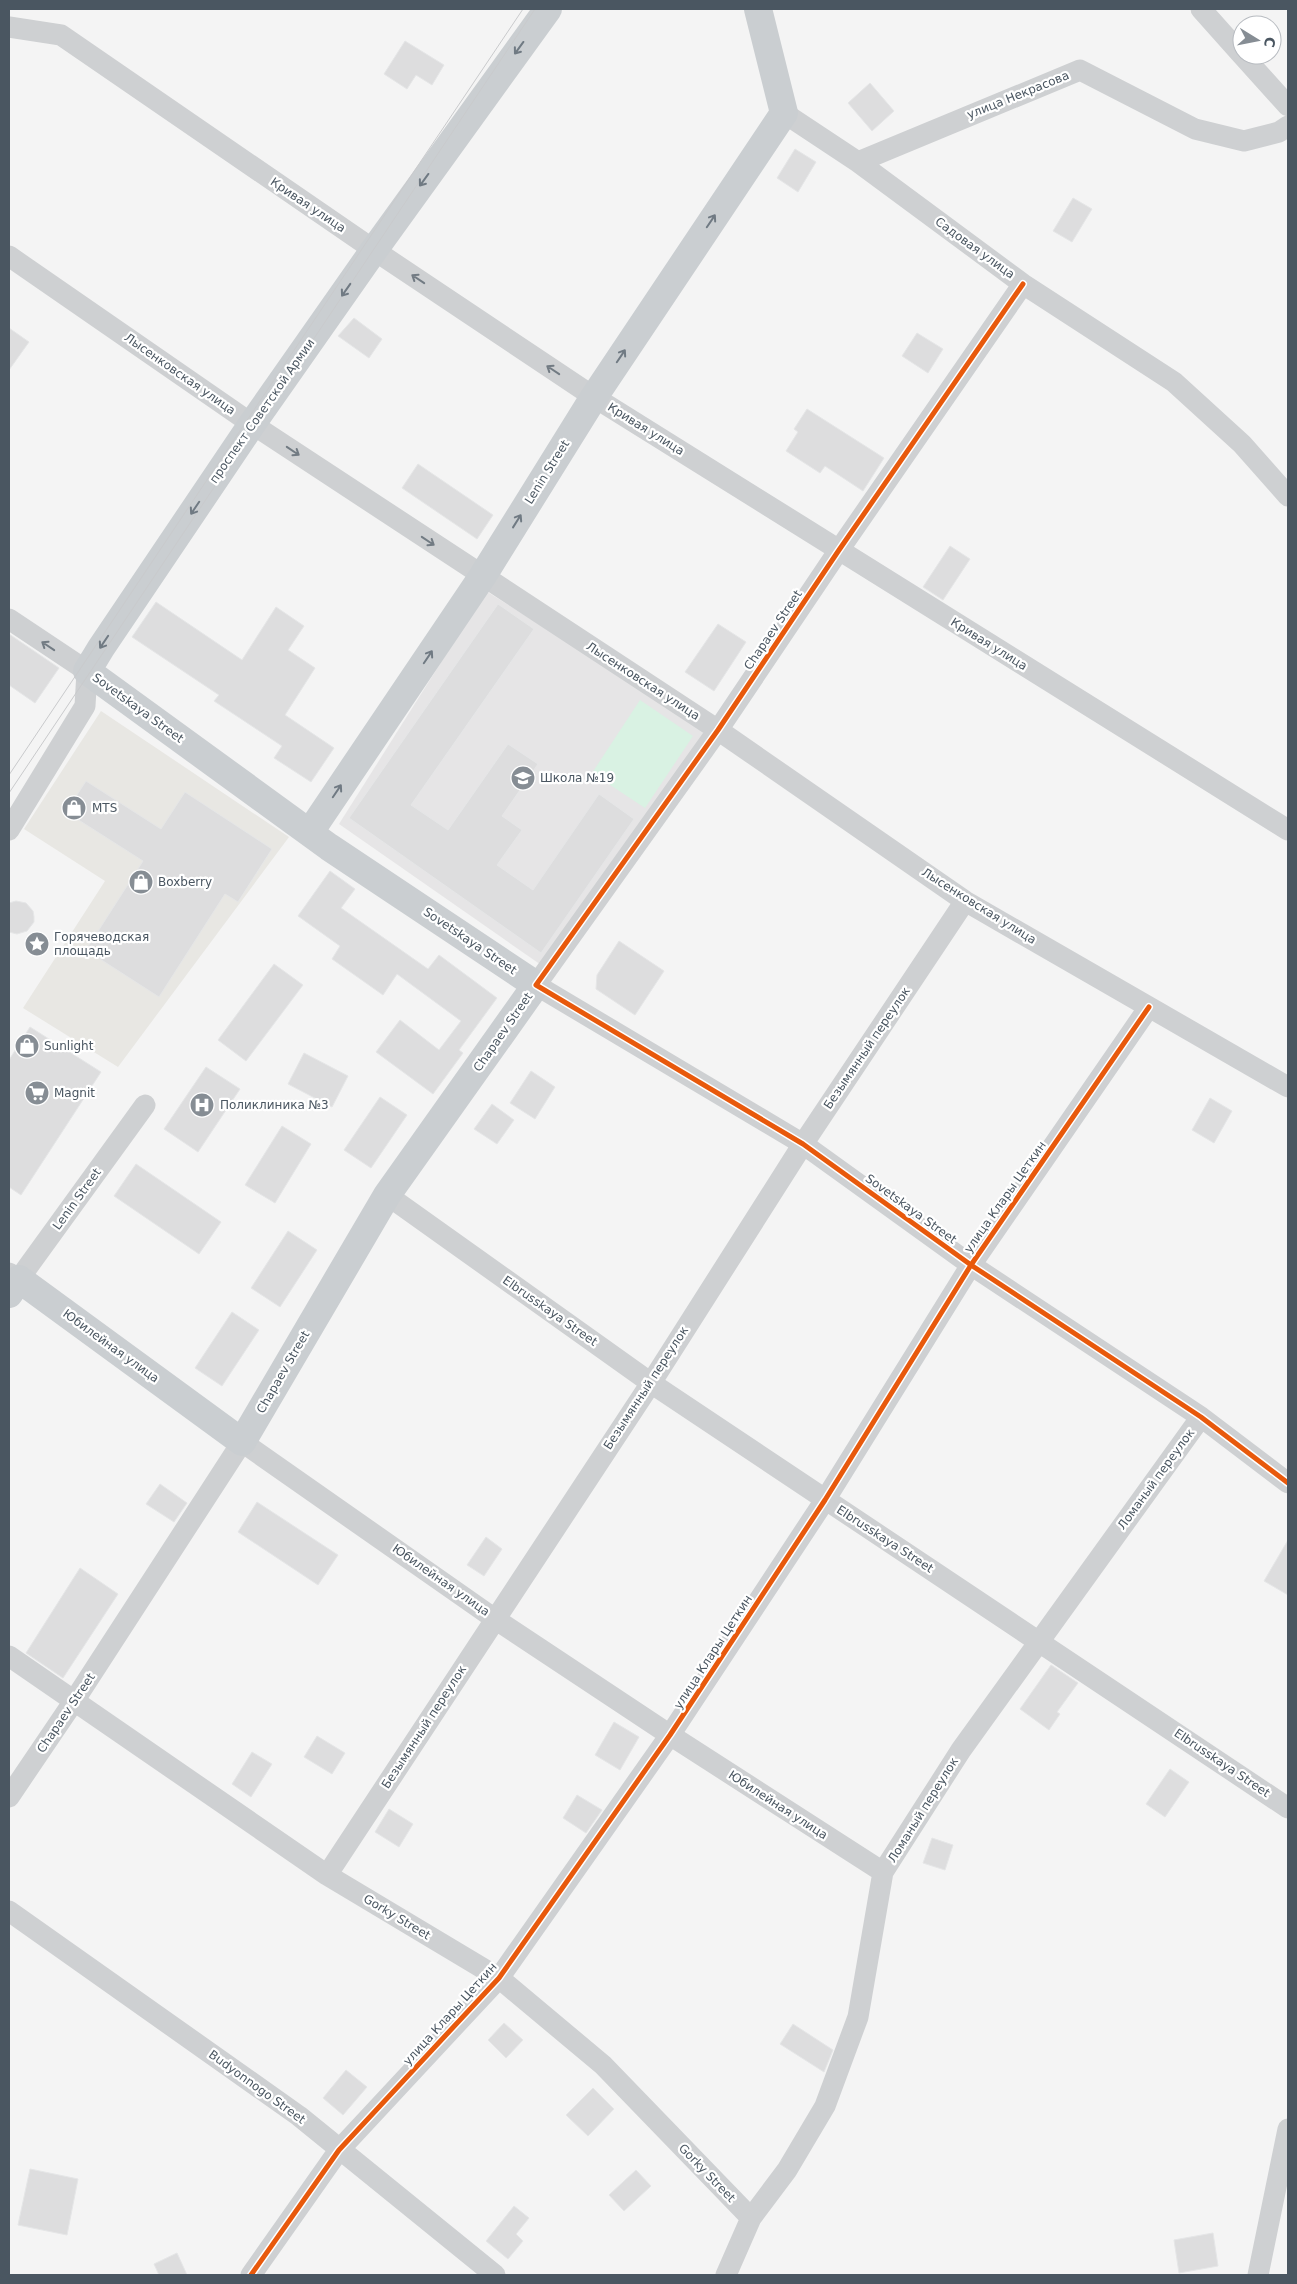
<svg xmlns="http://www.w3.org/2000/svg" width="1297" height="2284" font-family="'DejaVu Sans',sans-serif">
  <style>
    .commercial { fill: #e8e7e3 }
    .education { fill: #e6e5e6 }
    .green { fill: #d9f2e3 }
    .building { fill: #ddddde; stroke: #e5e6e7 }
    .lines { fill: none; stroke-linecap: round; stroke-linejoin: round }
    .minor { stroke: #ced0d2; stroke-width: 21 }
    .major { stroke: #caced1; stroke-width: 28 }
    .tram { stroke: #c9cacc; stroke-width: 1 }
    .cycleway-casing { stroke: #fff; stroke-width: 8 }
    .cycleway { stroke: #e8590c; stroke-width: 5 }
    .oneway { stroke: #707a83 }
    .oneway2 { stroke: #727b83 }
    .labels { text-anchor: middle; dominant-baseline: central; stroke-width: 4.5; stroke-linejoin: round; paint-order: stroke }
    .street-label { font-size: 12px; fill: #4a5661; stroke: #fff }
    .poi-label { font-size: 12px; fill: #4a5661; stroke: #fff; text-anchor: start }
  </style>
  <rect width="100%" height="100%" fill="#f4f4f4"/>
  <path class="commercial" d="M 101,711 L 289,837 L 118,1067 L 23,1008 L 105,881 L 24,829 Z"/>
  <path class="education" d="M 486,591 L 710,732 L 544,967 L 339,824 Z"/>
  <path class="green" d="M 640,700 L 693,736 L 645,808 L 592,773 Z"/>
  <path class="building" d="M 405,41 L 444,65 L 432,85 L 416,75 L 407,89 L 384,74 Z
    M 870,83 L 894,111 L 872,131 L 848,103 Z
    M 795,149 L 816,162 L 798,192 L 777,178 Z
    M 1073,198 L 1092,209 L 1072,242 L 1053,231 Z
    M 354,318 L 382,339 L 369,358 L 338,336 Z
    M 9,328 L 29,342 L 9,370 Z
    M 917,333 L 943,349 L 928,373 L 902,356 Z
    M 807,409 L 884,458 L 863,491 L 825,466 L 820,473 L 786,451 L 798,432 L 794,429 Z
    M 418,464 L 493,515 L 477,539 L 402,488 Z
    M 950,546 L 970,559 L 943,600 L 923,587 Z
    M 156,602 L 242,660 L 276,607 L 304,626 L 288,650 L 315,668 L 285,715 L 334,748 L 311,782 L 274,758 L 282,746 L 214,701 L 219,695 L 132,637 Z
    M 498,604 L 534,629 L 411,805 L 448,830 L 508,744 L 538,764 L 502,816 L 522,830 L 497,865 L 533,890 L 599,794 L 634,819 L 541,953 L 349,818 Z
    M 718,624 L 746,642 L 714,691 L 685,672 Z
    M 9,634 L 59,668 L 35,703 L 9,685 Z
    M 86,781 L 161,829 L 185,792 L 272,849 L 238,902 L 225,894 L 159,997 L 86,950 L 143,861 L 66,812 Z
    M 330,871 L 355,889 L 341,908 L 428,969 L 439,955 L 497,998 L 459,1050 L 463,1053 L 433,1094 L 376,1052 L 400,1020 L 439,1050 L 461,1021 L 397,974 L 383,995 L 332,959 L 340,946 L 298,916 Z
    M 16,901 L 26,903 L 33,911 L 34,917 L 34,922 L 27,931 L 17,934 L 9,932 L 9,903 Z
    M 619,941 L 664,971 L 635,1015 L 596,989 L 597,975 Z
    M 274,964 L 303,985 L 246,1061 L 218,1040 Z
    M 30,1027 L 101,1072 L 21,1195 L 9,1187 L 9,1060 Z
    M 304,1053 L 348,1076 L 332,1107 L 288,1084 Z
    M 206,1067 L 240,1089 L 198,1152 L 164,1129 Z
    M 531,1071 L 555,1087 L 535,1119 L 510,1103 Z
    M 380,1097 L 407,1115 L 371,1168 L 344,1150 Z
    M 1210,1098 L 1232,1111 L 1214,1143 L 1192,1130 Z
    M 492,1104 L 514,1120 L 497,1144 L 474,1129 Z
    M 282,1126 L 311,1144 L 275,1203 L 245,1185 Z
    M 136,1164 L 221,1222 L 199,1254 L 114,1196 Z
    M 288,1231 L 317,1250 L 280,1307 L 251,1288 Z
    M 232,1312 L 259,1330 L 222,1386 L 195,1368 Z
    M 160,1484 L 187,1503 L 174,1522 L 146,1504 Z
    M 257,1502 L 338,1555 L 318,1585 L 238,1532 Z
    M 486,1537 L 502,1549 L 484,1576 L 467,1565 Z
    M 1288,1540 L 1288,1595 L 1264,1581 Z
    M 80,1568 L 118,1594 L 63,1678 L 26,1653 Z
    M 1051,1665 L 1078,1683 L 1057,1712 L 1060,1714 L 1049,1730 L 1020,1709 Z
    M 614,1722 L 639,1737 L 620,1770 L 595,1755 Z
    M 317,1736 L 345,1753 L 332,1774 L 304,1757 Z
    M 252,1752 L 272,1764 L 251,1797 L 232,1784 Z
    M 1170,1769 L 1189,1782 L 1165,1817 L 1146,1804 Z
    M 577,1795 L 602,1810 L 586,1833 L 563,1818 Z
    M 389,1809 L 413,1824 L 399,1847 L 375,1832 Z
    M 932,1838 L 953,1845 L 945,1870 L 923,1863 Z
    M 504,2023 L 523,2040 L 506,2058 L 488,2040 Z
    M 793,2024 L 833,2050 L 824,2072 L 780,2044 Z
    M 346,2070 L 367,2087 L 343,2115 L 323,2098 Z
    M 593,2088 L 614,2109 L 588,2136 L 566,2115 Z
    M 30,2169 L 78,2179 L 67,2235 L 18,2225 Z
    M 636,2170 L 651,2186 L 624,2211 L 609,2195 Z
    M 514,2206 L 529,2218 L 516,2234 L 523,2241 L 508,2259 L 486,2241 Z
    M 1213,2233 L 1218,2266 L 1179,2273 L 1174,2240 Z
    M 177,2253 L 187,2275 L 159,2275 L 154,2264 Z"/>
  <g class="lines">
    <path class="minor" d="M 1201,9 L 1242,55
      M 9,27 L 61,35 L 374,250 L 594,397 L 1288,830
      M 1242,55 L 1288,106
      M 784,113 L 858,162 L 1023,284 L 1174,382 L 1242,444 L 1288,496
      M 858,162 L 1080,70 L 1195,129 L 1244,141 L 1279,132 L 1288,126
      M 9,256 L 252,424 L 718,730 L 965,901 L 1288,1087
      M 1023,284 L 839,550 L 718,730 L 536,985 L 803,1144 L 971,1265 L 1201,1417 L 1288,1483
      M 9,619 L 87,671 L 85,706 L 9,830
      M 387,1195 L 651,1383 L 1288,1808
      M 9,1273 L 19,1279 L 145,1105
      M 9,1656 L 327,1875 L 499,1978 L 603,2065 L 751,2218
      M 9,1797 L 74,1701 L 242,1442 L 495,1619 L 670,1735 L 883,1872
      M 327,1875 L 651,1383 L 803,1144 L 965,901
      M 9,1911 L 299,2116 L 495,2275
      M 251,2275 L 339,2150 L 499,1978 L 670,1735 L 825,1500 L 971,1265 L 1149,1007
      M 726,2275 L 751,2218 L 787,2170 L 825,2106 L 858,2017 L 883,1872 L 961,1750 L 1201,1417
      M 1258,2275 L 1288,2129"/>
    <path class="major" d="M 310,832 L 482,577 L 594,397 L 784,113 L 758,9
      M 9,1294 L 19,1279 L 242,1442 L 387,1195 L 536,985 L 329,847 L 87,671 L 101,648 L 252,424 L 374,250 L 548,9"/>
    <path class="tram" d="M 9,775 L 523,9
      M 9,793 L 535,9"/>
    <defs>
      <path id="cycleway" d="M 1023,284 L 839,550 L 718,730 L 536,985 L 803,1144 L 971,1265 L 1201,1417 L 1288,1483
        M 251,2275 L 339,2150 L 499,1978 L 670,1735 L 825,1500 L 971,1265 L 1149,1007"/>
    </defs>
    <use href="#cycleway" class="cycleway-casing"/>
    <use href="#cycleway" class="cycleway"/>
  </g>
  <defs><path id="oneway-shaft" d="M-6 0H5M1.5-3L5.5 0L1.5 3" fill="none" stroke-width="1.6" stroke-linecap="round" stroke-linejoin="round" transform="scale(1.25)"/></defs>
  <g class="oneway">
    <use href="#oneway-shaft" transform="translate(519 48) rotate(126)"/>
    <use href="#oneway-shaft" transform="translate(424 180) rotate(126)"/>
    <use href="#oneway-shaft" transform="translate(711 221) rotate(-56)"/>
    <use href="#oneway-shaft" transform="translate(346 290) rotate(125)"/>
    <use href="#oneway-shaft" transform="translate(621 356) rotate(-56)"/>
    <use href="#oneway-shaft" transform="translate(195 508) rotate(124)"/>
    <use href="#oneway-shaft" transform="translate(517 521) rotate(-58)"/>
    <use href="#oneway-shaft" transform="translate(104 642) rotate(124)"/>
    <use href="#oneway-shaft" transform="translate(428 657) rotate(-56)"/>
    <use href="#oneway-shaft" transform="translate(337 791) rotate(-56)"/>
  </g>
  <g class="oneway2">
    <use href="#oneway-shaft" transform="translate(418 279) rotate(-146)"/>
    <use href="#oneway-shaft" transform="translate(553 370) rotate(-146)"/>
    <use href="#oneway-shaft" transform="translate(293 451) rotate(34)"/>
    <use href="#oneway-shaft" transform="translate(428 541) rotate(34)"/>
    <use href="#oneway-shaft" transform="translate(48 646) rotate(-146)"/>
  </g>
  <defs>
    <symbol id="school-disc" viewBox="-11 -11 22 22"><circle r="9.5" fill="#868d94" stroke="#fff"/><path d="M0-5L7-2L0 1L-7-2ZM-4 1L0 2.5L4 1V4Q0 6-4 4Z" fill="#fff"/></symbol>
    <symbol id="shop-disc" viewBox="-11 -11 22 22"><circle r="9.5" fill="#868d94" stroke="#fff"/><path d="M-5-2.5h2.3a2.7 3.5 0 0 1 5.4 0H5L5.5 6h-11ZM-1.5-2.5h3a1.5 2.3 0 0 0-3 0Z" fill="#fff"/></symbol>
    <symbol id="sight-disc" viewBox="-11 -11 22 22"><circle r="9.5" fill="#868d94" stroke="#fff"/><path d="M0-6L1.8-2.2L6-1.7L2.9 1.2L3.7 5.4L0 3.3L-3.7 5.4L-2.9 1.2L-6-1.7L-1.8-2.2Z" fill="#fff"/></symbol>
    <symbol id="supermarket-disc" viewBox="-11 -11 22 22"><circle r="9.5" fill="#868d94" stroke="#fff"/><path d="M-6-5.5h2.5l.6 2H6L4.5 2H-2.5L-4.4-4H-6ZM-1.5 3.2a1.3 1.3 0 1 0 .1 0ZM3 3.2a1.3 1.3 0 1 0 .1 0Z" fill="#fff"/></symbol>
    <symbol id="hospital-disc" viewBox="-11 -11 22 22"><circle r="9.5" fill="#868d94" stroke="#fff"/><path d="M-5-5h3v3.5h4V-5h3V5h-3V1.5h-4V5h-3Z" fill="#fff"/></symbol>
  </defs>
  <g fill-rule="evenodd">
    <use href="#school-disc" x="509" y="764" width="28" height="28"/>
    <use href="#shop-disc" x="60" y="794" width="28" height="28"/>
    <use href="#shop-disc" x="127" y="868" width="28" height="28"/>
    <use href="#sight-disc" x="23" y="930" width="28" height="28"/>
    <use href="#shop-disc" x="13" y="1032" width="28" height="28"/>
    <use href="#supermarket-disc" x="23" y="1079" width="28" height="28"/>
    <use href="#hospital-disc" x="188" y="1091" width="28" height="28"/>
  </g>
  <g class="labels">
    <g class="street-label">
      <text transform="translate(1018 95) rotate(-22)">улица Некрасова</text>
      <text transform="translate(308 205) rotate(34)">Кривая улица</text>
      <text transform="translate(975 248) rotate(36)">Садовая улица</text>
      <text transform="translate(180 374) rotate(35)">Лысенковская улица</text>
      <text transform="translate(262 411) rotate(-55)">проспект Советской Армии</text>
      <text transform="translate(646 429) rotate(32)">Кривая улица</text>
      <text transform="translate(547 472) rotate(-58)">Lenin Street</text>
      <text transform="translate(773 630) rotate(-56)">Chapaev Street</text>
      <text transform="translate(989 644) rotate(32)">Кривая улица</text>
      <text transform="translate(643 681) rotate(33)">Лысенковская улица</text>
      <text transform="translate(138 708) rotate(36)">Sovetskaya Street</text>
      <text transform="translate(979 906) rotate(32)">Лысенковская улица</text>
      <text transform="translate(470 941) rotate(34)">Sovetskaya Street</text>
      <text transform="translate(503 1032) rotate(-55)">Chapaev Street</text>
      <text transform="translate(867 1048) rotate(-56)">Безымянный переулок</text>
      <text transform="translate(1005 1197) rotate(-55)">улица Клары Цеткин</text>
      <text transform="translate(77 1199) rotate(-54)">Lenin Street</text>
      <text transform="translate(911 1209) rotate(36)">Sovetskaya Street</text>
      <text transform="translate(550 1311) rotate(35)">Elbrusskaya Street</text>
      <text transform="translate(111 1346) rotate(36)">Юбилейная улица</text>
      <text transform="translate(283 1372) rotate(-60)">Chapaev Street</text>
      <text transform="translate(646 1388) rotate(-57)">Безымянный переулок</text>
      <text transform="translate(1156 1479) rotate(-54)">Ломаный переулок</text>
      <text transform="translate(885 1539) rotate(33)">Elbrusskaya Street</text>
      <text transform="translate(441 1580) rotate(35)">Юбилейная улица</text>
      <text transform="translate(713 1652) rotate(-57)">улица Клары Цеткин</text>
      <text transform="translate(66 1713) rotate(-56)">Chapaev Street</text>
      <text transform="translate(424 1727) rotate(-57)">Безымянный переулок</text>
      <text transform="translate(1222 1763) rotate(34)">Elbrusskaya Street</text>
      <text transform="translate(778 1805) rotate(33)">Юбилейная улица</text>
      <text transform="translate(923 1810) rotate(-58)">Ломаный переулок</text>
      <text transform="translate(397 1917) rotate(31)">Gorky Street</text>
      <text transform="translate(450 2014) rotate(-48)">улица Клары Цеткин</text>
      <text transform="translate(257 2087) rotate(36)">Budyonnogo Street</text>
      <text transform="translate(707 2173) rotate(46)">Gorky Street</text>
    </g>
    <g class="poi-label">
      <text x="540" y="778">Школа №19</text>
      <text x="92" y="808">MTS</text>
      <text x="158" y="882">Boxberry</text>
      <text x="54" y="937">Горячеводская<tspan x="54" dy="14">площадь</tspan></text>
      <text x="44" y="1046">Sunlight</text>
      <text x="54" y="1093">Magnit</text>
      <text x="220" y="1105">Поликлиника №3</text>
    </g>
  </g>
  <rect width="1297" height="2284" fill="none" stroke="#4a5661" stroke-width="20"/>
  <g transform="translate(1257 40) rotate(100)"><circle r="24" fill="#ffffff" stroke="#b7bbc0"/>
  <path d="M0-4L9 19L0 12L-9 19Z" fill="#868d94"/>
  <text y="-8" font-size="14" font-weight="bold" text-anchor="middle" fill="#4a5661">С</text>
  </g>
</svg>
